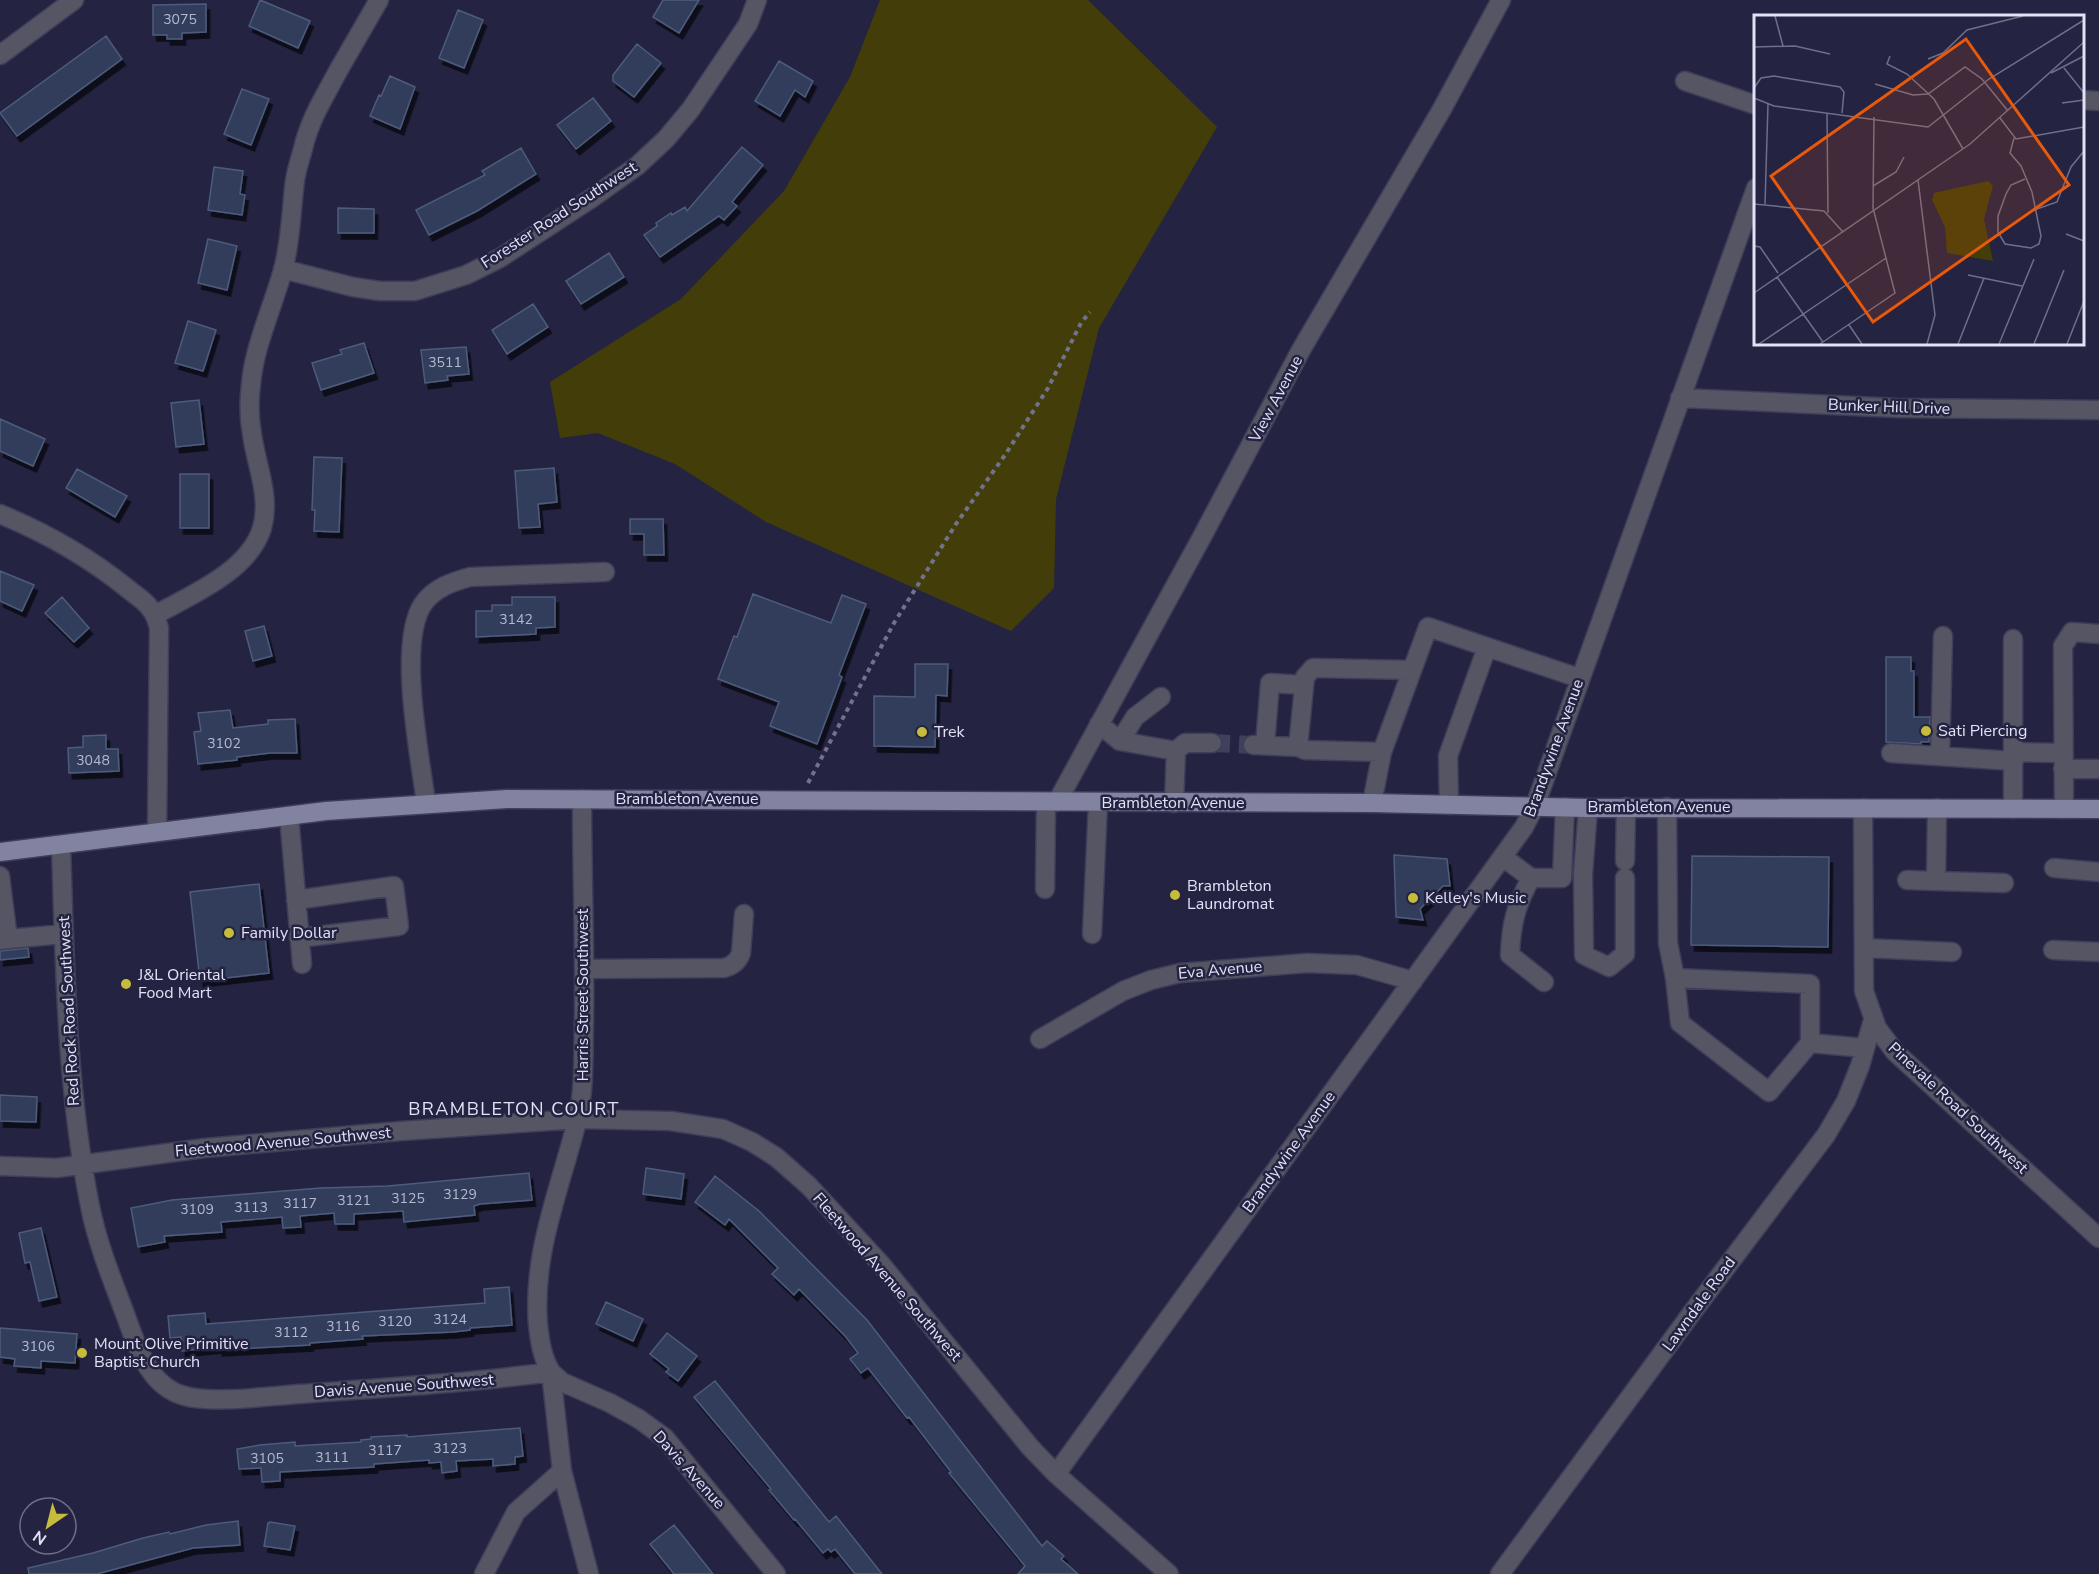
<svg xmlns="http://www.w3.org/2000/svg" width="2099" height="1574" font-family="'Nunito Sans',sans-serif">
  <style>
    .green { fill: #433e09 }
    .building { fill: #303e5c; stroke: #4d5c7c; stroke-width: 1.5; filter: url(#shadow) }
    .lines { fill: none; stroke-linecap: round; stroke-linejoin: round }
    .minor-tunnel { stroke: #40405c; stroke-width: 18; stroke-dasharray: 18 9; stroke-linecap: butt }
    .minor-casing { stroke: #3e3e5a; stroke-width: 21 }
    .major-casing { stroke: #3e3e5a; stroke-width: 21 }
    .path { stroke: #72728c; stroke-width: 4; stroke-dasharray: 4.5 4.5; stroke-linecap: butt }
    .minor { stroke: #555564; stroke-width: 18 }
    .major { stroke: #8282a1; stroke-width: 18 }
    .poi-dot { fill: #c6bc3c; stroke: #242341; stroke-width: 2 }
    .labels { text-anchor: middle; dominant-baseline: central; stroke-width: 5; stroke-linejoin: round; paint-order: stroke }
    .number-label { font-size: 14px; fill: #b5b9d0 }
    .street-label { font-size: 16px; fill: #e1e2f6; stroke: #242341 }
    .poi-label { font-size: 16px; fill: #e1e2f6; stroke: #242341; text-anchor: start }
    .neighbourhood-label { font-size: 18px; letter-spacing: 1.5px; fill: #e1e2f6; stroke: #242341 }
    .inset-road { fill: none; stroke: #706f89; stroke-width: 1.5 }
    .view { fill: #e8590c; fill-opacity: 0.15; stroke: #e8590c; stroke-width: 3 }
    .inset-edge { fill: none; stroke: #e1e2f6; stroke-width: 3 }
  </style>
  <defs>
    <filter id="shadow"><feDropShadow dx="3.5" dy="6" stdDeviation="0" flood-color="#0009"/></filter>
  </defs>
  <rect width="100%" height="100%" fill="#242341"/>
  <path class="green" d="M 880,0 L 1088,0 L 1217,127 L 1099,328 L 1056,499 L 1054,588 L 1011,631 L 766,522 L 675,464 L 598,433 L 560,438 L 550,382 L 681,299 L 784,191 L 850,77 Z"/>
  <path class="building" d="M 260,0 L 310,21 L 298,48 L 249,26 Z
    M 663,0 L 699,0 L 679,33 L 653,17 Z
    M 206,4 L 206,32 L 182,33 L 182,39 L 167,39 L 167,35 L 153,35 L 153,5 Z
    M 458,10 L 483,20 L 464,68 L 439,58 Z
    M 106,36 L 122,59 L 17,136 L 0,113 Z
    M 637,44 L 661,63 L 634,97 L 613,81 L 613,75 Z
    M 779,61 L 813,81 L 805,97 L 795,90 L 780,116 L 755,101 Z
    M 390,76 L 415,87 L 400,129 L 370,116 L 379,95 L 381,96 Z
    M 242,89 L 269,99 L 251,145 L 224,134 Z
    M 593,98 L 611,121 L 576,149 L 557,125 Z
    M 742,147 L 763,165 L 732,202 L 737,206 L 724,220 L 719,216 L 660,257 L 644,235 L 657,226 L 656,223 L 671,213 L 672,215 L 685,207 L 687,211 Z
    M 521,148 L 536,174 L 477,211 L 429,235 L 416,210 L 485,175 L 482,171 Z
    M 214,167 L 243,171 L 240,194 L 245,195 L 242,215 L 208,210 Z
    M 338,208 L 374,209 L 374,233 L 338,233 Z
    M 208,239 L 237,246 L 227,290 L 198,283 Z
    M 609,253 L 624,277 L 581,304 L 566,281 Z
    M 533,304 L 548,327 L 507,354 L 492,330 Z
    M 188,321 L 216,330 L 203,371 L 175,363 Z
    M 364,343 L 374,373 L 321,390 L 312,363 L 342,354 L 340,350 Z
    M 466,347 L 469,374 L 447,376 L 448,380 L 425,383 L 421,350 Z
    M 199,400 L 204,444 L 176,447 L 171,403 Z
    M 0,419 L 45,439 L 33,466 L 0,451 Z
    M 314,457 L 342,458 L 339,532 L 314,531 L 315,510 L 312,510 Z
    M 554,468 L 557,502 L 538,504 L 540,527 L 519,528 L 515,471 Z
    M 77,469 L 127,496 L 115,517 L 66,488 Z
    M 180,474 L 209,474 L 209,528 L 180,528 Z
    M 630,519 L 663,519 L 664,555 L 644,555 L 644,534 L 630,534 Z
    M 0,571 L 34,585 L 22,611 L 0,601 Z
    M 753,594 L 831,623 L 842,595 L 866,604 L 839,675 L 842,677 L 817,744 L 770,726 L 779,702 L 718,679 L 734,636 L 737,637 Z
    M 62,597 L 89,628 L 74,642 L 45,613 Z
    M 512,597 L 555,597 L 555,627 L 536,628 L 536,634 L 476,637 L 476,611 L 492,611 L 492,605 L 512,605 Z
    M 264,626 L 272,656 L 253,661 L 245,631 Z
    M 1886,657 L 1911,657 L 1911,671 L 1914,671 L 1914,717 L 1930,717 L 1929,742 L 1921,742 L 1921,744 L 1886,742 Z
    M 915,664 L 948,664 L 947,696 L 936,695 L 935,747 L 874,746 L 874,696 L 915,697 Z
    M 230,710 L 233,728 L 268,724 L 268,720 L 295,719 L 297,753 L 270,753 L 237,757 L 237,760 L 198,764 L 194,732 L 201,731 L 198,713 Z
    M 106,735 L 106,749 L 118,749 L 119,771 L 69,773 L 68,748 L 83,747 L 83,736 Z
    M 1394,855 L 1447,859 L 1450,886 L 1443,886 L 1420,909 L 1423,920 L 1396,917 Z
    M 1692,856 L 1829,857 L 1828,947 L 1691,945 Z
    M 259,884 L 269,973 L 200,981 L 190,892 Z
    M 28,948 L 29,957 L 0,960 L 0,951 Z
    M 0,1095 L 37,1097 L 36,1122 L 0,1121 Z
    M 646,1168 L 684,1174 L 681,1199 L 643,1194 Z
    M 529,1173 L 532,1200 L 480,1204 L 474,1206 L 475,1215 L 404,1222 L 403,1211 L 354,1214 L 354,1224 L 335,1224 L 334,1213 L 300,1216 L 301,1227 L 283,1228 L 282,1217 L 221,1222 L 222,1232 L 164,1236 L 165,1242 L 138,1247 L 131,1208 L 172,1200 L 321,1188 L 388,1186 Z
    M 715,1176 L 759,1211 L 867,1320 L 1042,1546 L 1047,1541 L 1064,1556 L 1061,1559 L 1078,1574 L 1018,1574 L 1025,1566 L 949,1473 L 951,1472 L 909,1417 L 907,1418 L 868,1368 L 861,1373 L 850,1359 L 858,1353 L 846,1337 L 799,1289 L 794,1295 L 772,1274 L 778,1268 L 729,1219 L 725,1225 L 695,1202 Z
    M 41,1228 L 57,1297 L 39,1301 L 30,1262 L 25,1263 L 19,1233 Z
    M 509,1287 L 512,1325 L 470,1328 L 470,1330 L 453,1332 L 362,1336 L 363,1339 L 310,1343 L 310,1345 L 219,1350 L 218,1347 L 182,1351 L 181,1337 L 170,1338 L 168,1316 L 205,1313 L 206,1324 L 485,1303 L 484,1289 Z
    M 606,1302 L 643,1319 L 633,1341 L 596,1324 Z
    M 0,1328 L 77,1334 L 75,1363 L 41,1361 L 41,1368 L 14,1366 L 15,1359 L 0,1357 Z
    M 667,1333 L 697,1356 L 678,1381 L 666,1372 L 669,1369 L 650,1354 Z
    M 715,1381 L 829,1522 L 836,1516 L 882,1574 L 855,1574 L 835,1549 L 831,1552 L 828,1549 L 823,1553 L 795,1519 L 794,1520 L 769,1490 L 771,1489 L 694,1397 Z
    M 520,1428 L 523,1456 L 515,1457 L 515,1464 L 493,1466 L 493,1459 L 456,1461 L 457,1471 L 442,1473 L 441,1462 L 429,1463 L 429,1460 L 374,1464 L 374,1467 L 355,1468 L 280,1472 L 280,1481 L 262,1482 L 261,1468 L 239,1469 L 237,1449 L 260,1445 L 295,1442 L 295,1446 L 361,1442 L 361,1440 L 371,1439 L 371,1437 L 407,1435 L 407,1437 Z
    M 238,1521 L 240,1545 L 193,1548 L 97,1574 L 29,1574 L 28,1568 L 93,1553 L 143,1538 L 169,1532 L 170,1534 L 206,1525 Z
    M 270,1522 L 295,1526 L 290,1550 L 264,1546 L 268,1523 Z
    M 674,1525 L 713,1574 L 674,1574 L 650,1544 Z"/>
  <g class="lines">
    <path class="minor-tunnel" d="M 1212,743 L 1253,745"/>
    <defs>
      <path id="minor" d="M 0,55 L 74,0
        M 1685,81 L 1756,105
        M 2082,100 L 2099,101
        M 283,269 L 353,287 L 380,291 L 415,291 L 466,275 L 500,258 L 592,198 L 637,166 L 666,139 L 691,109 L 748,24 L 757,0
        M 1680,398 L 1898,408 L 2099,410
        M 0,514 C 46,533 90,558 128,589 C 135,595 144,600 149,607 C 155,613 157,620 159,628 L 157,832
        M 155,615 C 191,595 249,571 262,528 C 271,496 256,465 252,434 C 249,418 249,400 251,384 C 254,347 273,306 283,270 C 291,241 291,211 295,180 C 297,167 302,154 305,141 C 312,116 326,94 338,71 C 352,47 365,24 379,0
        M 2013,639 L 2013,809
        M 1099,724 L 1120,741 L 1176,751
        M 1120,741 L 1135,717 L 1161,697
        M 1253,745 L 1298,747 L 1305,677 L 1313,668 L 1411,670
        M 1265,745 L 1270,683 L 1304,685
        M 1298,747 L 1305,750 L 1382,752
        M 2013,752 L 2063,753
        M 1891,753 L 2014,761
        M 1940,756 L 1943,636
        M 2063,769 L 2099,769
        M 582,799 C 582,873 585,947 584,1021 C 583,1054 585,1089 577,1121 C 560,1189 532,1253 538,1325 C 540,1342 542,1357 551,1372 L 562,1471 L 589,1574
        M 1057,802 L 1203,535 L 1301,350 L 1442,109 L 1501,0
        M 426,803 C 420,756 397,643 423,604 C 434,588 452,582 470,577 L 605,572
        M 1174,803 L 1176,751 L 1185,743 L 1212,743
        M 1372,803 L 1382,752 L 1428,627 L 1487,647
        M 1449,805 L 1448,756 L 1487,647 L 1579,678
        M 1667,807 L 1668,943 L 1675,978 L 1810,984 L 1810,1043 L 1865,1048
        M 1588,808 L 1583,874 L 1584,955 L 1609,967 L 1625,954 L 1625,878
        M 1863,808 L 1864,991 L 1877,1028 L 1895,1052 L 2099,1238
        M 2064,809 L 2063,646 L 2072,632 L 2099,634
        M 289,816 L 302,964
        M 61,845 C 65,967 66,1086 90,1206 C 97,1242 111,1277 124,1311 C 136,1343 147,1386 185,1396 C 213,1404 269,1396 299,1394 C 383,1388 468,1383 551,1372 L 562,1382 L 610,1403 L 639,1419 L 665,1438 L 776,1574
        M 1503,857 L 1531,878
        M 1625,861 L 1626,807
        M 2054,868 L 2099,872
        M 0,876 L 8,939 L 0,940
        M 1907,880 L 1936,881 L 1937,808
        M 1936,881 L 2004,883
        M 1045,889 L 1046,802
        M 296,900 L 394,886 L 399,926 L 299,938
        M 1092,934 L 1098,802
        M 8,939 L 64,934
        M 1864,948 L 1952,952
        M 2053,950 L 2099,952
        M 584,969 L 724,968 C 732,966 738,962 741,953 L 744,914
        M 1675,978 L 1680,1023 L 1769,1092 L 1810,1043
        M 1544,982 L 1510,955 C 1511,924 1516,905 1531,878 L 1562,878 L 1565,807
        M 1040,1039 L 1123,991 L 1151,980 L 1180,973 L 1307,963 L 1357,965 L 1413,981
        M 0,1166 L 57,1168 L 205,1148 L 401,1131 L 578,1119 L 671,1121 L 723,1129 L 752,1142 L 776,1157 L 809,1186 L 880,1263 L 1030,1447 L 1056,1474 L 1169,1574
        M 1056,1474 L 1524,827 L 1535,806 L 1756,188
        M 484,1574 L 516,1512 L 562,1471
        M 1500,1574 L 1694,1310 L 1826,1135 L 1846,1101 L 1860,1066 L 1873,1020"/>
      <path id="major" d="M 0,852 L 326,811 L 507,799 L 1372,803 L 1588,808 L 2099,809"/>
    </defs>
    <use href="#minor" class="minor-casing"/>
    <use href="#major" class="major-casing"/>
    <path class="path" d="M 808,783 L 894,623 L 956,524 L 1005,455 L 1048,388 L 1081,323 L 1090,312"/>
    <use href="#minor" class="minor"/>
    <use href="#major" class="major"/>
  </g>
  <g class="poi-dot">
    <circle cx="1926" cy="731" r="6"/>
    <circle cx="922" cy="732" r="6"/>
    <circle cx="1175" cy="895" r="6"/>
    <circle cx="1413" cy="898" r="6"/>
    <circle cx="229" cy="933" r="6"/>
    <circle cx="126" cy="984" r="6"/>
    <circle cx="82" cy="1353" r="6"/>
  </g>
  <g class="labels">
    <g class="number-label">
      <text x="180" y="19">3075</text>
      <text x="445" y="362">3511</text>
      <text x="516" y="619">3142</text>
      <text x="224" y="743">3102</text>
      <text x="93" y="760">3048</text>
      <text x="460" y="1194">3129</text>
      <text x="408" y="1198">3125</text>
      <text x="354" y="1200">3121</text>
      <text x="300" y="1203">3117</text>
      <text x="251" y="1207">3113</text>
      <text x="197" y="1209">3109</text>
      <text x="450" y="1319">3124</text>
      <text x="395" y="1321">3120</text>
      <text x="343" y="1326">3116</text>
      <text x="291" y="1332">3112</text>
      <text x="38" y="1346">3106</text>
      <text x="450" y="1448">3123</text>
      <text x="385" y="1450">3117</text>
      <text x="332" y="1457">3111</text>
      <text x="267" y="1458">3105</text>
    </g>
    <g class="street-label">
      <text transform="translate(559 215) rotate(-33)">Forester Road Southwest</text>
      <text transform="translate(1276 399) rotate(-62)">View Avenue</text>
      <text transform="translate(1889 407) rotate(2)">Bunker Hill Drive</text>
      <text transform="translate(1554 748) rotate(-70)">Brandywine Avenue</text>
      <text x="687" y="799">Brambleton Avenue</text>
      <text x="1173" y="803">Brambleton Avenue</text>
      <text x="1659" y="807">Brambleton Avenue</text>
      <text transform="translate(1220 970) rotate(-5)">Eva Avenue</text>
      <text transform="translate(583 995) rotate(-90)">Harris Street Southwest</text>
      <text transform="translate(69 1011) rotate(-93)">Red Rock Road Southwest</text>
      <text transform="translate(1958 1108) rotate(43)">Pinevale Road Southwest</text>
      <text transform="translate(283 1142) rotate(-5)">Fleetwood Avenue Southwest</text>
      <text transform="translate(1289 1152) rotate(-54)">Brandywine Avenue</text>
      <text transform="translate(887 1277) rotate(49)">Fleetwood Avenue Southwest</text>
      <text transform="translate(1699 1304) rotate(-54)">Lawndale Road</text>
      <text transform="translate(404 1386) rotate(-4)">Davis Avenue Southwest</text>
      <text transform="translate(689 1470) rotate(48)">Davis Avenue</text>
    </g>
    <g class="poi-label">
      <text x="1938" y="731">Sati Piercing</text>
      <text x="934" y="732">Trek</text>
      <text x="1187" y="886">Brambleton<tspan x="1187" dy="18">Laundromat</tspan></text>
      <text x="1425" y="898">Kelley's Music</text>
      <text x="241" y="933">Family Dollar</text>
      <text x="138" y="975">J&amp;L Oriental<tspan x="138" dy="18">Food Mart</tspan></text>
      <text x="94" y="1344">Mount Olive Primitive<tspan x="94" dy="18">Baptist Church</tspan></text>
    </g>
    <g class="neighbourhood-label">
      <text x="514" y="1109">BRAMBLETON COURT</text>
    </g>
  </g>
  <g transform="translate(1754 15)">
    <rect width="330" height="330" fill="#242341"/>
    <path d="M 234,166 L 239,171 L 230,204 L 239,246 L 193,238 L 191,212 L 178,185 L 180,178 Z" fill="#433e09"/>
    <path class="inset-road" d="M 21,1 L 29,31M 0,32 L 41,31 L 76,39M 136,41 L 133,49 L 153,59 L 180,84 L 209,134M 174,44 L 189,38 L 213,15 L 269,1M 310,53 L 330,78M 297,58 L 330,41M 121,69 L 159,80 L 174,79 L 211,52 L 228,64 L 254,96M 0,73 L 7,63 L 20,61 L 86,72 L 90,77 L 88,98M 0,83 L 20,91 L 174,112 L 235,64 L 330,5M 308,88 L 330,85M 73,99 L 74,198M 246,103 L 262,124 L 330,112M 260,123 L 256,138 L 267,151 L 278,177 L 287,221 L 285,229 L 277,233 L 251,229 L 244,217 L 244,201 L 252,179 L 257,170 L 271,164M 164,165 L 181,300 L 173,329M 119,171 L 142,157 L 150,142M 0,189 L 70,196 L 89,217M 11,189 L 14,89M 280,195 L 303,187 L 317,152 L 330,136M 312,219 L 330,226M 0,231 L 6,232 L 24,258M 214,260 L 268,271M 23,262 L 69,327M 0,278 L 216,129 L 330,27M 95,310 L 108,329M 5,329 L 132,243M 66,329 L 141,278 L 119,193 L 120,102M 204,329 L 230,263M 245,329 L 280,244M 280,329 L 310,255M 313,329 L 330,286"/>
    <path class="view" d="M 212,24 L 315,170 L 119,307 L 17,161 Z"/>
    <rect width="330" height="330" class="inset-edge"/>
  </g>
  <g transform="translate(48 1526) rotate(215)"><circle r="28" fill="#242341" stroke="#706f89" stroke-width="1.5"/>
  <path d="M0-4.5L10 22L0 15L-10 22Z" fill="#c6bc3c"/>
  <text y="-9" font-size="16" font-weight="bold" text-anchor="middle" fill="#e1e2f6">N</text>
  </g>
</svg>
